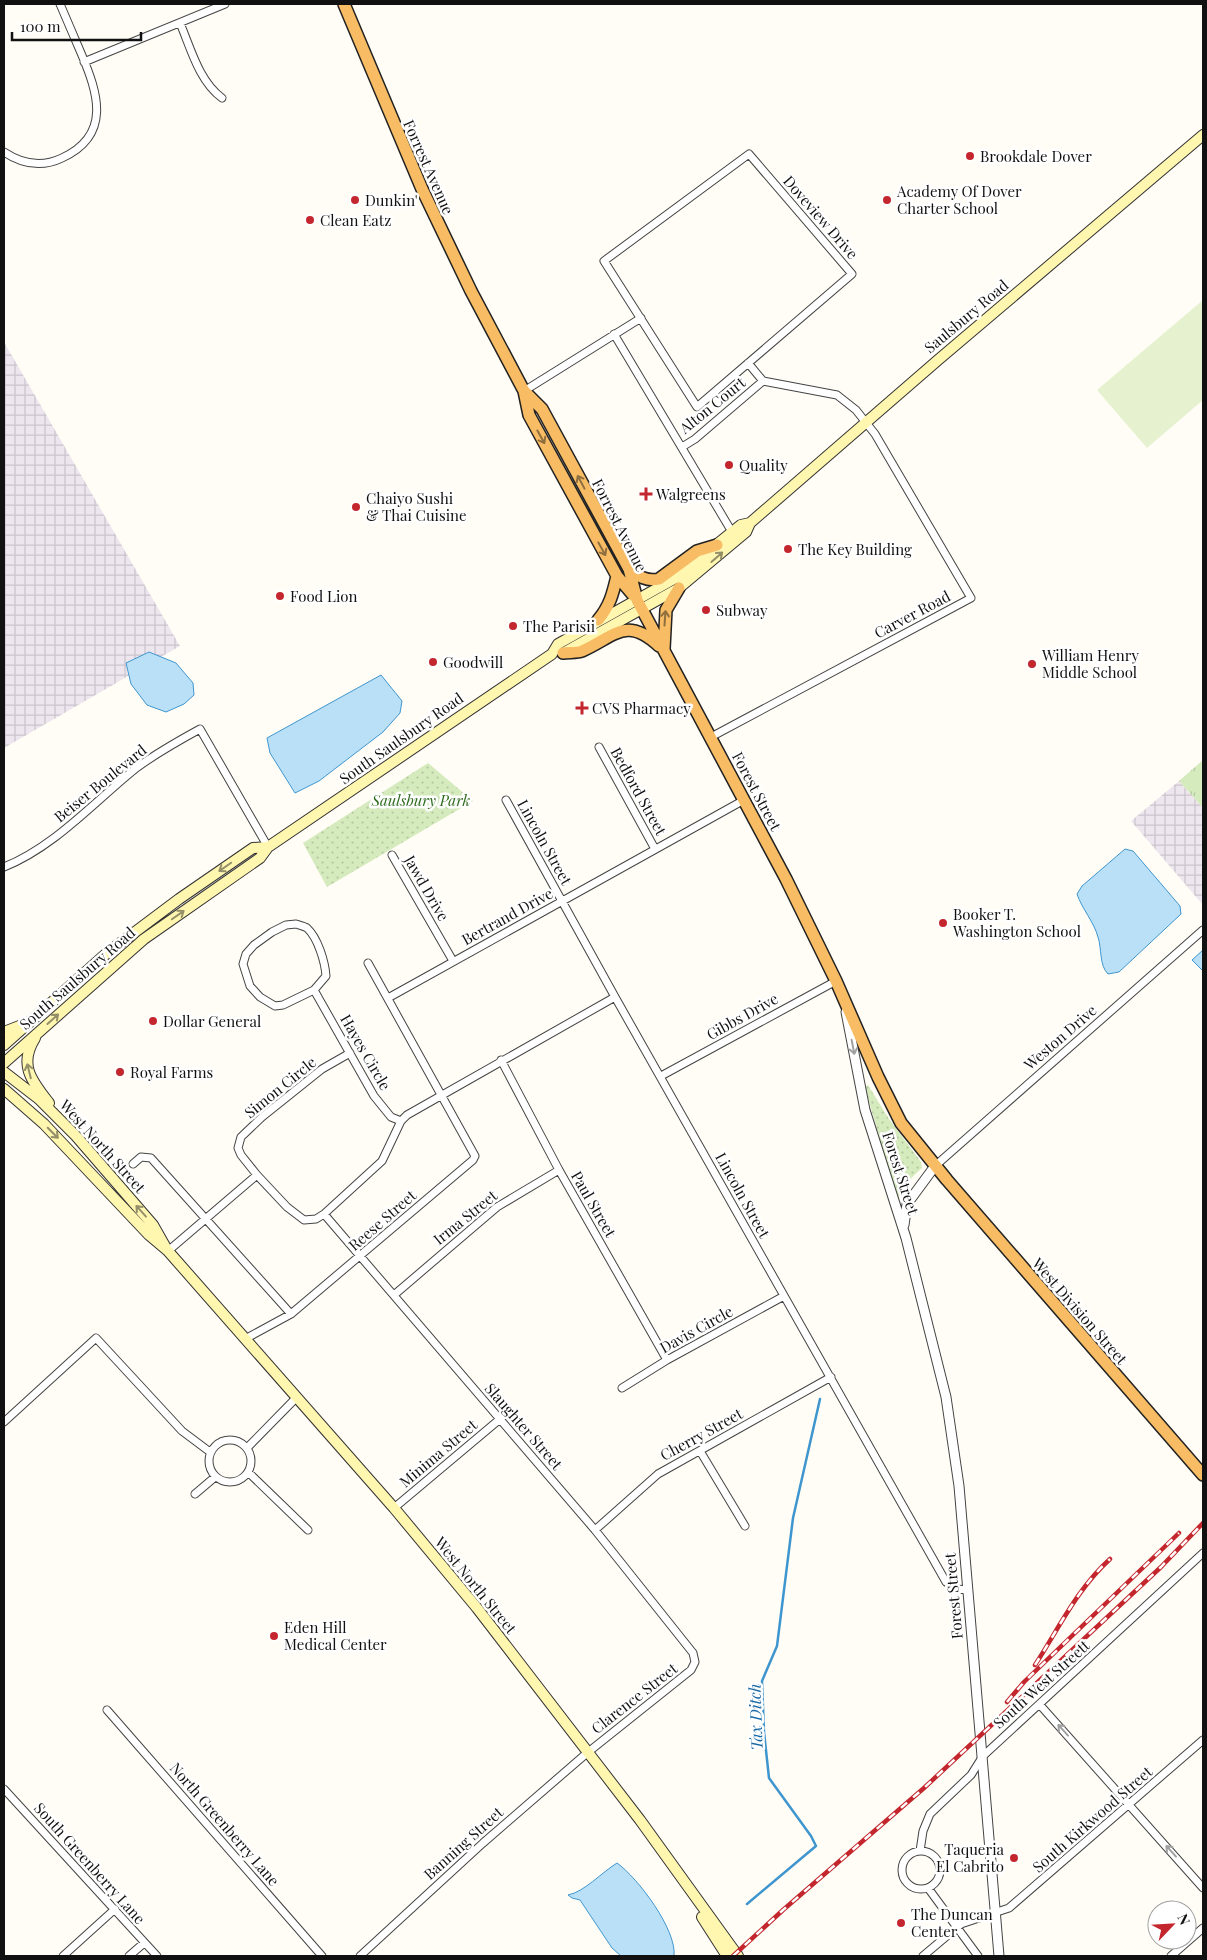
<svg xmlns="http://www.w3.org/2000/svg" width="1207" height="1960" font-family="'Playfair Display',serif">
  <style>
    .industrial { fill: url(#industrial-grid) }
    .grass { fill: url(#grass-tufts) }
    .park { fill: url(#park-dots) }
    .pitch { fill: #e6f2cf }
    .water { fill: #b9e0f7; stroke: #3f96cf }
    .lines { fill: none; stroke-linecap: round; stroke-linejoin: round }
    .stream { stroke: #3f96cf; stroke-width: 2.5 }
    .minor-casing { stroke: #444; stroke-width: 9 }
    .tertiary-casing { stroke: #444; stroke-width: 11 }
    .secondary-casing { stroke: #333; stroke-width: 12 }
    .trunk-casing { stroke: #222; stroke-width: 14 }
    .minor { stroke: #fff; stroke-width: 7 }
    .tertiary { stroke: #fff; stroke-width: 9 }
    .secondary { stroke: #fff6b0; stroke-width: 10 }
    .trunk { stroke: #f7bc64; stroke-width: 11 }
    .rail-casing { stroke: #c4262e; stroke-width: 4.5 }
    .rail { stroke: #fff; stroke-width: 2.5; stroke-dasharray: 8; stroke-linecap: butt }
    .oneway { stroke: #906f3f }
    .oneway2 { stroke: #948f68 }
    .oneway3 { stroke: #a0a0a0 }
    .poi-dot { fill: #c4262e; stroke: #fff; stroke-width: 2 }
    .labels { text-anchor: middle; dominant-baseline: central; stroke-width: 5; stroke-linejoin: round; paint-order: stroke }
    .poi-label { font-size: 15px; fill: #111; stroke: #fff; text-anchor: start }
    .street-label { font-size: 15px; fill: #111; stroke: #fff }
    .park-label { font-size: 15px; font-style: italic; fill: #2f6b1f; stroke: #fff }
    .water-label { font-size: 16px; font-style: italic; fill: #1768a6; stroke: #fff }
  </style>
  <defs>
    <pattern id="industrial-grid" width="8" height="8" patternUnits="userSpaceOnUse" patternTransform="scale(1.25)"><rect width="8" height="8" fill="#eee6ef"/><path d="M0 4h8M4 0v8" fill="none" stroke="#cbc4cc"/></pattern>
    <pattern id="grass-tufts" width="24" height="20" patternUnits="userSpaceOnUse" patternTransform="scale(1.25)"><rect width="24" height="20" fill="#d5ebbd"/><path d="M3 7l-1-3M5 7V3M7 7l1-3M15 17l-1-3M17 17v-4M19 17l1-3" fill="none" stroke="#b6c8a1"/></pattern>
    <pattern id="park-dots" width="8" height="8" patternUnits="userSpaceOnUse" patternTransform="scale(1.25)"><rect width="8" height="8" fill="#d5ebbd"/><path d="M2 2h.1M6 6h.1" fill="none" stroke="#b6c8a1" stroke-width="1.8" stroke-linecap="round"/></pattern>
  </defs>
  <rect width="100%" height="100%" fill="#fffdf5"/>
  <path class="industrial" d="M 4,342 L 180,646 L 4,748 Z
    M 1179,781 L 1203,808 L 1203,905 L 1131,821 Z"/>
  <path class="grass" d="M 1203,760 L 1203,808 L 1179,781 Z"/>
  <path class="park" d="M 428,763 L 473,801 L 327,887 L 303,843 Z
    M 868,1085 L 889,1119 L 921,1162 L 922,1168 L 906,1183 L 897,1200 L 865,1087 Z"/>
  <path class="pitch" d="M 1203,300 L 1203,400 L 1147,448 L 1097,390 Z"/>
  <path class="water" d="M 149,652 L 176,663 L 193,683 L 194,695 L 184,704 L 166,712 L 147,705 L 131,684 L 126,663 Z
    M 381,675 L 402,701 L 400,713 L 383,732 L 319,781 L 295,793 L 270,753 L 267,738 Z
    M 1125,849 L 1133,851 L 1180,906 L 1181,914 L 1119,972 L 1108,974 C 1099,965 1102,949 1098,937 C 1094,922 1082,909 1077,894 L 1082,886 Z
    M 1203,950 L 1203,971 L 1192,960 Z
    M 617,1863 C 638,1878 677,1930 674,1956 L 621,1956 L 612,1948 L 580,1900 L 572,1898 L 568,1895 C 584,1892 601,1873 617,1863 Z"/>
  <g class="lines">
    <path class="stream" d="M 747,1904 L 816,1846 L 811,1836 L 769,1778 L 764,1732 L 762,1681 L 777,1646 L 793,1518 L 820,1399"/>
    <defs>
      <path id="minor" d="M 180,23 C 191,49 199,81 222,98
        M 84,62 L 225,4
        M 4,152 C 22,164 41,168 62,158 C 112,135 98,93 81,53 C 74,37 67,20 60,4
        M 749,154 L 852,274 L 697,407 L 604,261 Z
        M 614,334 L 732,532
        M 748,363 L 763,381
        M 524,391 L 641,318
        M 682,447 L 695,439 L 763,381 L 837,395 L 856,410 L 875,434 L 971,598 L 711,737
        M 599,747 L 655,849
        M 506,800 L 615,997 L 946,1582 L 956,1589 L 968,1590
        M 392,855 L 453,961
        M 4,867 C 54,847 93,803 135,769 C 155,754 178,741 200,729 L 268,847
        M 296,924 C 299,925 304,926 307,928 C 318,938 325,962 326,976 L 314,990 L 283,1005 L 275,1006 L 260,997 L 250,986 L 243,964 L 246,954 L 254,945 L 272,932 L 286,925 Z
        M 314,990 L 374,1096 L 391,1117 L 401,1121
        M 388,998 L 744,800
        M 350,1053 L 322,1069 L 262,1117 L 241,1137 L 238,1148 L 241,1155 L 257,1175 L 287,1207 L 304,1220 L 316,1219 L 324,1214 L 382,1161 L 401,1121 L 407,1115 L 615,997
        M 501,1060 L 559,1170 L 667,1360
        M 661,1076 L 836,981
        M 133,1164 L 141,1157 L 151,1158 L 291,1314
        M 935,1166 L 1203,930
        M 324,1214 L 595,1530 L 693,1653 L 695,1662 L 691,1670 L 587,1753 L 483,1843 L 360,1956
        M 168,1251 L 257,1175
        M 394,1295 L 497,1207 L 559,1170
        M 245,1339 L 291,1314 L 473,1160 L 475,1156 L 368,963
        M 622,1388 L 667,1360 L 784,1296
        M 4,1422 L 96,1338 L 182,1431 L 210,1452
        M209 1461a21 21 0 1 1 42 0a21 21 0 1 1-42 0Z
        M 247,1448 L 297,1397
        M 700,1451 L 745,1526
        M 248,1472 L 308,1530
        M 195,1494 L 215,1477
        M 394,1508 L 500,1419
        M 595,1530 L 658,1474 L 831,1377
        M 1040,1705 L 1203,1888
        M 107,1710 L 322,1956
        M 4,1789 L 157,1956
        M902 1870a19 19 0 1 1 38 0a19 19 0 1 1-38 0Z
        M 920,1851 L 923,1831 L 930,1814 L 971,1775 L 983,1756 L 1203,1553
        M 928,1888 L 978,1956
        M 63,1956 L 115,1909
        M 129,1956 L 144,1943
        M 923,1956 L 961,1924 L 1009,1908 L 1203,1740
        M 1171,1956 L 1203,1928"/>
      <path id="tertiary" d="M 846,1012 L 865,1110 L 906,1238 L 946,1397 L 959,1486 L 999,1956
        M 904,1225 L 907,1204 L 935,1166"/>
      <path id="secondary" d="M 563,653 L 679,588 L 746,532 L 750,523 L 938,360 L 1203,135
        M 4,1032 L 22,1025
        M 35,1038 C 18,1065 32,1081 49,1103
        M 4,1045 L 107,953 L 179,899 L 253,848 L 268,847
        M 4,1063 L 144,939 L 260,858 L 268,847 L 552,654 L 558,644 L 674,579 L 741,525 L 750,523
        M 4,1072 L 39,1099 L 76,1136 L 153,1225 L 166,1248
        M 4,1089 L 44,1124 L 149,1235 L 168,1251 L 394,1508 L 477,1608 L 640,1820 L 738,1956
        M 702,1917 L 727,1956"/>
      <path id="trunk" d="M 344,4 L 422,189 L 471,291 L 524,391 L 529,415 L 617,576 L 634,596
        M 524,391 L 542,409 L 629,569 L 637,600 L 786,879 L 836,981 L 878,1077 L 901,1123 L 947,1180 L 1203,1475
        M 629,569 C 638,576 647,582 659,579 L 697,551 L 717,545
        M 598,620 C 610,606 613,593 617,576
        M 664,649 L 666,610 L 679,588
        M 563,653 C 569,652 577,653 582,651 C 614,637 626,615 659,646"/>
    </defs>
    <use href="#minor" class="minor-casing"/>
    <use href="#tertiary" class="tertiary-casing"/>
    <use href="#secondary" class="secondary-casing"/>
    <use href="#trunk" class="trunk-casing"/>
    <use href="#minor" class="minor"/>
    <use href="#tertiary" class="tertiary"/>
    <use href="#secondary" class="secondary"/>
    <use href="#trunk" class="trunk"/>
    <defs>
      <path id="rail" d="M 1035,1665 C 1059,1628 1077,1589 1110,1559
        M 1007,1702 L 1024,1682 L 1179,1533
        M 733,1956 L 783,1910 L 924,1788 L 1161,1567 L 1203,1523"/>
    </defs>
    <use href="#rail" class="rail-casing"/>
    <use href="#rail" class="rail"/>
  </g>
  <defs><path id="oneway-shaft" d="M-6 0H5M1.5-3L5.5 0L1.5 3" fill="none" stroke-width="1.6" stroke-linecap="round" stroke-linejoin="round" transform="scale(1.25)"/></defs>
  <g class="oneway">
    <use href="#oneway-shaft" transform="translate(541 437) rotate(61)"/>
    <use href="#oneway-shaft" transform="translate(581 482) rotate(-118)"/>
    <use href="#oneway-shaft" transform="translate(602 549) rotate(61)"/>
    <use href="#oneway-shaft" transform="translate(665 618) rotate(-86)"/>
  </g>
  <g class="oneway2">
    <use href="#oneway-shaft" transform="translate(717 557) rotate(-41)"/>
    <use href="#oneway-shaft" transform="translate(225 867) rotate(145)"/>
    <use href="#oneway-shaft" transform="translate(178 915) rotate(-35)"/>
    <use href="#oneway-shaft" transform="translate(53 1019) rotate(-42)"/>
    <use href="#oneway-shaft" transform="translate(29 1071) rotate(-104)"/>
    <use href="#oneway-shaft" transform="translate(53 1133) rotate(45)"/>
    <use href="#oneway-shaft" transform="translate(141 1211) rotate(-132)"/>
  </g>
  <g class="oneway3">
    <use href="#oneway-shaft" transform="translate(853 1047) rotate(79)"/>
    <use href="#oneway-shaft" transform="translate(1063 1730) rotate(-132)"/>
    <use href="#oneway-shaft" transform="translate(1171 1851) rotate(-132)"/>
  </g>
  <g class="poi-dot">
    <circle cx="970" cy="156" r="5"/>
    <circle cx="355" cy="200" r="5"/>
    <circle cx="887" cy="200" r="5"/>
    <circle cx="310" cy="220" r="5"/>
    <circle cx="729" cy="465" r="5"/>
    <path d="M643.5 486.5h5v5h5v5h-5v5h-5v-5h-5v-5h5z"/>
    <circle cx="356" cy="507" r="5"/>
    <circle cx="788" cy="549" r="5"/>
    <circle cx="280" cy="596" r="5"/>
    <circle cx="706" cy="610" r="5"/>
    <circle cx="513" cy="626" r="5"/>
    <circle cx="433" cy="662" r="5"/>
    <circle cx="1032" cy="664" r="5"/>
    <path d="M579.5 700.5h5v5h5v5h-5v5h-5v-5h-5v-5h5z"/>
    <circle cx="943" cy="923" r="5"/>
    <circle cx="153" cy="1021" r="5"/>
    <circle cx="120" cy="1072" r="5"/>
    <circle cx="274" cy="1636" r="5"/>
    <circle cx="1014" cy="1858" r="5"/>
    <circle cx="901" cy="1923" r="5"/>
  </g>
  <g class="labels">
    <g class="poi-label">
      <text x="980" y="156">Brookdale Dover</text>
      <text x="897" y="191">Academy Of Dover<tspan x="897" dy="17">Charter School</tspan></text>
      <text x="365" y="200">Dunkin'</text>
      <text x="320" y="220">Clean Eatz</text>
      <text x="739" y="465">Quality</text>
      <text x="656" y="494">Walgreens</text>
      <text x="366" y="498">Chaiyo Sushi<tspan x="366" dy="17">&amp; Thai Cuisine</tspan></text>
      <text x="798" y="549">The Key Building</text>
      <text x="290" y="596">Food Lion</text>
      <text x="716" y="610">Subway</text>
      <text x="523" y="626">The Parisii</text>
      <text x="1042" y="655">William Henry<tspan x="1042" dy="17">Middle School</tspan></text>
      <text x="443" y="662">Goodwill</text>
      <text x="592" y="708">CVS Pharmacy</text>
      <text x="953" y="914">Booker T.<tspan x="953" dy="17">Washington School</tspan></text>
      <text x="163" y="1021">Dollar General</text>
      <text x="130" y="1072">Royal Farms</text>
      <text x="284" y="1627">Eden Hill<tspan x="284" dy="17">Medical Center</tspan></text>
      <text x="1004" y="1849" text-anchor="end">Taqueria<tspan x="1004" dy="17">El Cabrito</tspan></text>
      <text x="911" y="1914">The Duncan<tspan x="911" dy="17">Center</tspan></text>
    </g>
    <g class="street-label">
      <text transform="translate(429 167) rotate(66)">Forrest Avenue</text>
      <text transform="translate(821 217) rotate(49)">Doveview Drive</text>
      <text transform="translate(966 316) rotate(-40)">Saulsbury Road</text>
      <text transform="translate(712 405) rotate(-39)">Alton Court</text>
      <text transform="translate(620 525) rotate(63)">Forrest Avenue</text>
      <text transform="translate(912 614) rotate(-28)">Carver Road</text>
      <text transform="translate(401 738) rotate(-35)">South Saulsbury Road</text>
      <text transform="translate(100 783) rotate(-39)">Beiser Boulevard</text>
      <text transform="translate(639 791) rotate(61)">Bedford Street</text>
      <text transform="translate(757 791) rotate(62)">Forest Street</text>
      <text transform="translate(545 842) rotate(61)">Lincoln Street</text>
      <text transform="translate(427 888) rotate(60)">Jawd Drive</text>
      <text transform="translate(507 916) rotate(-29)">Bertrand Drive</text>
      <text transform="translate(77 978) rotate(-41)">South Saulsbury Road</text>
      <text transform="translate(742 1016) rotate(-29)">Gibbs Drive</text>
      <text transform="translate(1060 1037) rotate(-41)">Weston Drive</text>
      <text transform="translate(366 1052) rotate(60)">Hayes Circle</text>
      <text transform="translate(280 1087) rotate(-39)">Simon Circle</text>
      <text transform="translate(103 1146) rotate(48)">West North Street</text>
      <text transform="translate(901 1173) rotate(72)">Forest Street</text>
      <text transform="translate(743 1195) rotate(61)">Lincoln Street</text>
      <text transform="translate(594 1204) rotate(60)">Paul Street</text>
      <text transform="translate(465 1217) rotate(-39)">Irma Street</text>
      <text transform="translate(382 1220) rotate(-41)">Reese Street</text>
      <text transform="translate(1080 1311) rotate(49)">West Division Street</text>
      <text transform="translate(696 1329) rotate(-29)">Davis Circle</text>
      <text transform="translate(524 1426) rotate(49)">Slaughter Street</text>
      <text transform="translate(701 1434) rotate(-29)">Cherry Street</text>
      <text transform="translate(438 1453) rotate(-40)">Minima Street</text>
      <text transform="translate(476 1585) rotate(51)">West North Street</text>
      <text transform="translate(953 1596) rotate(-95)">Forest Street</text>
      <text transform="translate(1041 1684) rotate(-42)">South West Streett</text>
      <text transform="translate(634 1698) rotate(-38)">Clarence Street</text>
      <text transform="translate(1092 1819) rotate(-41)">South Kirkwood Street</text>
      <text transform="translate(225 1824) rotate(49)">North Greenberry Lane</text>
      <text transform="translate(463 1843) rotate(-42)">Banning Street</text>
      <text transform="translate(90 1863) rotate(48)">South Greenberry Lane</text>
    </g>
    <g class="park-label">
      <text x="421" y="800">Saulsbury Park</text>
    </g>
    <g class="water-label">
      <text transform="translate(755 1717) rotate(-92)">Tax Ditch</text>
    </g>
  </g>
  <rect width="1207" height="1960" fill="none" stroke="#111111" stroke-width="10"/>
  <g transform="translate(1172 1925) rotate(65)"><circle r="24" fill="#ffffff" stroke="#a0a0a0"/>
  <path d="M0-4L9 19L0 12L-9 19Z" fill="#c4262e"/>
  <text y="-8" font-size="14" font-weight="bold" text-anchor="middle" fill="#111111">N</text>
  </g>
  <path d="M12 32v8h129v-8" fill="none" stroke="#111111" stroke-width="2.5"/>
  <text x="20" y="32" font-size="15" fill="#111111" stroke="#ffffff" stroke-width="4" paint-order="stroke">100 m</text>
</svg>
